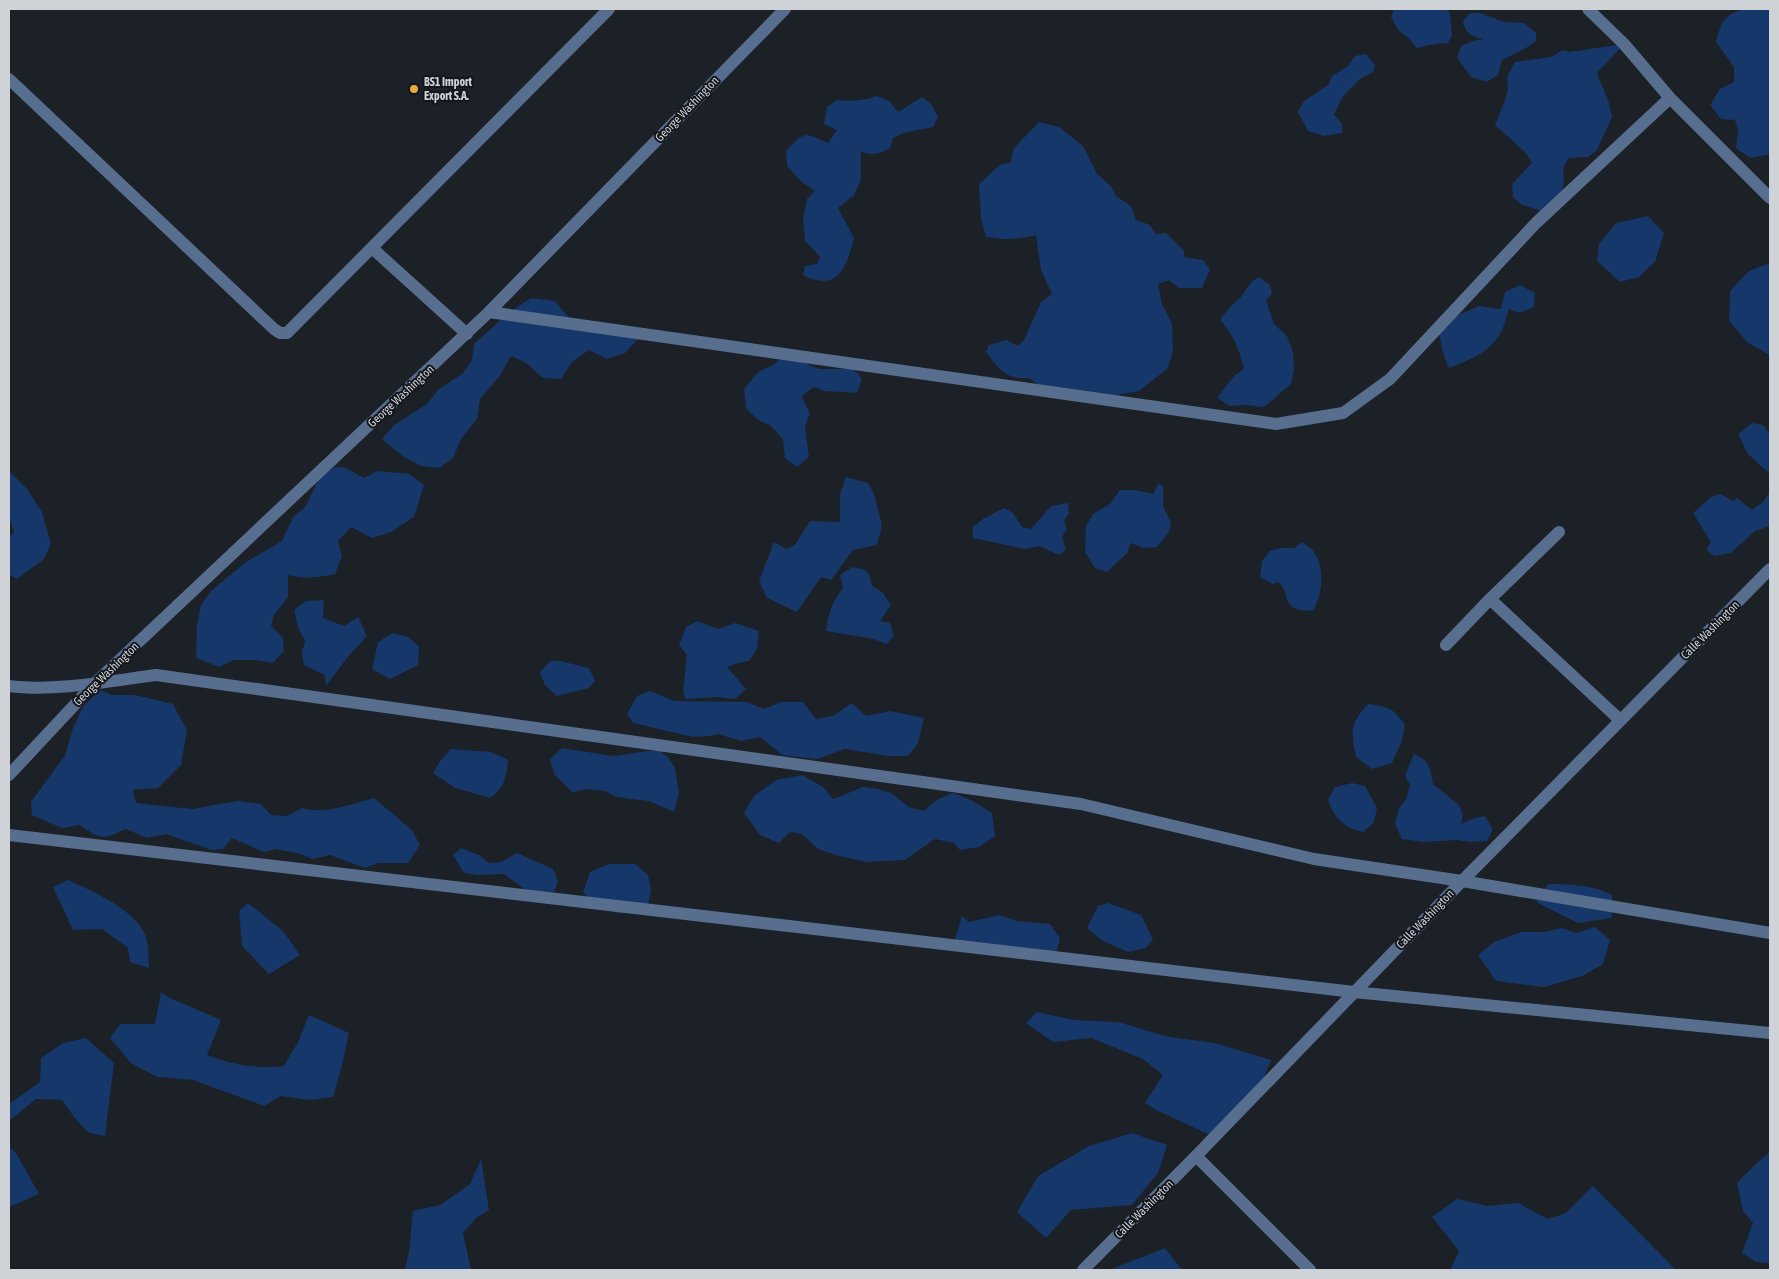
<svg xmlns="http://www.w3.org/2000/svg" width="1779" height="1279" font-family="'Asap Condensed',sans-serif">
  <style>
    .green { fill: #163769 }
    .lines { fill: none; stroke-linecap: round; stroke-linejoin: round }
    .minor { stroke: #586e8f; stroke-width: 12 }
    .poi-dot { fill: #e8ab37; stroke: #13171d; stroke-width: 2 }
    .labels { text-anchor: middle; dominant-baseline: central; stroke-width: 4; stroke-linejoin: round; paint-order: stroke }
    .poi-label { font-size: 12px; font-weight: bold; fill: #cfd2d6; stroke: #13171d; text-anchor: start }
    .street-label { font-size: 12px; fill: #cfd2d6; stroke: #13171d }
  </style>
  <rect width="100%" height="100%" fill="#1c2027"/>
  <path class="green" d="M 1394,9 L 1446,9 L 1450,13 L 1452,36 L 1447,44 L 1441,43 L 1416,48 L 1409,38 L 1398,30 L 1391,17 Z
    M 1745,9 L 1770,9 L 1770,153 L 1767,155 L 1750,158 L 1736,148 L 1738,131 L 1735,120 L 1721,119 L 1710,105 L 1720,89 L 1734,82 L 1734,67 L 1716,42 C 1721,23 1724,14 1745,9 Z
    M 1470,13 L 1480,13 L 1504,22 L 1524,23 L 1536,33 L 1536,41 L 1526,48 L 1502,60 L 1498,75 L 1487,82 L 1471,77 L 1457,58 L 1461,46 L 1476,40 L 1483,40 C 1471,35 1466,35 1463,21 Z
    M 1624,44 L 1597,73 L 1609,103 L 1612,117 L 1597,150 L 1588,157 L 1569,158 C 1559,170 1566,175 1563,188 C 1560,199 1550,206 1542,211 L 1522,205 L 1513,197 L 1512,184 L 1532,163 L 1526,153 L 1495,125 L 1505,100 L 1508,88 L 1507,77 L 1515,62 L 1551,57 L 1563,50 L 1569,52 Z
    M 1366,54 L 1375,65 L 1373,72 L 1360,79 L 1343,96 L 1334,115 L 1342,123 L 1342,133 L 1324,136 L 1308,131 L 1298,112 L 1304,101 L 1328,85 L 1332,76 L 1348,66 L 1355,56 Z
    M 877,96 L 889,101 L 898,112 L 922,97 L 931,104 L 938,117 L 933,127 L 903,133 L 893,138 L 890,148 C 881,153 871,157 861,151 L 861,180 L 854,195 L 838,208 L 854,238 C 847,267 838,293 803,275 L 805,266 L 817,264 L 820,257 L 805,241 L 803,219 L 807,199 L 815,191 L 802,182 L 787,166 L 786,151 C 805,131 803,132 828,143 L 837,130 L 824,124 L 827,107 L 837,100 C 852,101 864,101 877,96 Z
    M 1039,122 L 1059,127 L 1083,146 L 1097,174 L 1110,185 L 1116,196 L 1131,206 L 1136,220 L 1150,225 L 1156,234 L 1166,233 L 1184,251 L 1184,257 L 1203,260 L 1210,270 L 1202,288 L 1179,288 L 1169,280 L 1158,284 L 1162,304 L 1172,324 L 1173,352 L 1167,369 L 1139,391 L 1111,396 L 1054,396 L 1029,378 C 1005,380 998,368 986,352 L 989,345 L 1006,340 L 1018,346 L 1024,340 L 1041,302 L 1052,294 L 1041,270 L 1036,235 C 1020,240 1003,240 986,237 L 981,219 L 979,184 L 1001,164 L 1010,163 L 1014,148 Z
    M 1648,216 L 1664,233 L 1655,262 L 1639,277 L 1620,282 L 1597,261 L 1599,244 L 1616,223 Z
    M 1767,264 L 1770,265 L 1770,355 L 1748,343 L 1729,321 L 1730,291 L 1749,271 Z
    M 1259,277 L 1270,285 L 1272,294 L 1266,300 L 1274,324 L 1287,336 L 1293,352 L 1294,370 L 1291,384 L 1264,407 L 1246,405 L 1230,406 L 1217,398 L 1234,376 L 1244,369 C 1239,348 1234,336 1220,320 C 1226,311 1232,305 1240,298 C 1248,289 1247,283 1259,277 Z
    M 1520,285 L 1535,293 L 1534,307 L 1520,313 L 1509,309 C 1506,317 1505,325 1501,332 C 1491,352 1468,361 1449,368 L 1443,353 L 1439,332 L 1449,319 L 1479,306 L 1501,309 L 1505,292 Z
    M 531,298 L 555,301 L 572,321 L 639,338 L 625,353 L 607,359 L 589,350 L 572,362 L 561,379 L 543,378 L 526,363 L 511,356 L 499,377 L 480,399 L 477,419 L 461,439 L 453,458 L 439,468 L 421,466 L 404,457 L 382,439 L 394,425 L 427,404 L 438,390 L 463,373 L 472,360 L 474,344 L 507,314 Z
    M 783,354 L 819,369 L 853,369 L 862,378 L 857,393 L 824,391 L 814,387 L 802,396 L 810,414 L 805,426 L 809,457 L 797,467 L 785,458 L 783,439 L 770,425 L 758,420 L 746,408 L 744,389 L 758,372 L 775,364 Z
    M 1752,423 L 1763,425 L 1770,434 L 1770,474 L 1748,454 L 1738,434 Z
    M 335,467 L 346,468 L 364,478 L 377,471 L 409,474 L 424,485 L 414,517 L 391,532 L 372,538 L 351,527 L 338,541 L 342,556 L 335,574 C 318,578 305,579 288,575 L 288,597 L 274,615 L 271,626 L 283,638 L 284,651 L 273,663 L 254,660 L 234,660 L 219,667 L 196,658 L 197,626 L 201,605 L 211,591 L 246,562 L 282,541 L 293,517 L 305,507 L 321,475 Z
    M 9,471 L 27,489 L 42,512 L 51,544 L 44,559 L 17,579 L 9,574 L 9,539 L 14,531 L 9,518 Z
    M 846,477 L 868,483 L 874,494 L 882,525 L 877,545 L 853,550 L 831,580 L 821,577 L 797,612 L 767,598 L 759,581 L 774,542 L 786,549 L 795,545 L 810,521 L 840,522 L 840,494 Z
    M 1158,484 L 1163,485 L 1163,506 L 1171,522 L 1169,532 L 1157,547 L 1144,548 L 1131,543 L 1127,553 L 1107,572 L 1095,568 L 1085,552 L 1086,526 L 1093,514 L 1110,504 L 1120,490 L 1134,490 L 1153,494 Z
    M 1770,492 L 1770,526 L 1755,531 L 1731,553 L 1714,556 L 1706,549 L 1711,542 L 1693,513 L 1711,497 L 1720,494 L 1733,501 L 1737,498 L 1752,510 L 1763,502 Z
    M 1068,503 L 1069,514 L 1064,520 L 1067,529 L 1062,537 L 1066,550 L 1059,555 L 1039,546 L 1025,549 L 973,538 L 973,527 L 983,519 L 1004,508 L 1013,513 L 1022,527 L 1031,529 L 1051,506 Z
    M 1302,542 C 1306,545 1312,548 1314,552 C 1325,568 1323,594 1313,611 C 1308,610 1301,611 1296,609 C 1284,604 1288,590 1278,582 L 1273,584 L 1260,577 L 1262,561 L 1270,551 L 1282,548 L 1294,548 Z
    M 852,567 C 867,570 869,569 872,586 L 882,592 L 891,605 L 880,621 L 890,623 L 894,636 L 886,644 L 874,639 L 826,631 C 828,614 832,602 843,588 L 840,575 Z
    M 324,600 L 323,618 L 344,626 L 358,617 L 367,636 L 347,658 L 326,686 L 325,675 L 304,665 L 302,652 L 305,641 L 298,628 L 294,610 L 306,601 Z
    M 697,621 L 718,629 L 735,623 L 759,631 L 757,649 L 749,661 L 738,663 L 727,667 L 746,689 L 735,699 L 718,697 L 685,699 L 683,691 L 687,655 L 679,645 L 686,627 Z
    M 393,633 L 408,637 L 419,646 L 418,665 L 390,679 L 372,669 L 378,642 Z
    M 550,661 L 560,661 L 589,668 L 595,681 L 589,688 L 557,696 L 545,685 L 540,672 Z
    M 100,690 L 112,695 L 135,695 L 173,704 L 187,730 L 181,765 L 158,788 L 133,790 L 136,803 L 192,809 L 238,801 L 261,804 L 271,815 L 287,816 L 302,808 C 322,815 354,804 374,798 L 412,830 L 420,845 L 408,863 L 378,863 L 365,868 L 330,855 L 313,859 L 297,853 L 276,849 L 264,852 L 232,838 L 223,849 L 212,850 L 166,834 L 147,838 L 126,829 C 103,840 101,840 80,825 L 62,828 L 32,815 L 31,802 L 65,755 L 73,728 L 83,707 Z
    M 650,691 L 674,701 L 747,702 L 764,709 L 781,702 L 803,702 L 816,719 L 833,716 L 852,703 L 866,716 L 890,711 L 924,718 L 918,743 L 908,756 L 888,756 L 845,749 L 817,759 L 782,755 L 760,737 L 741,741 L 718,734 L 710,736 L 693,737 L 633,723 L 627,714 L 637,696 Z
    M 1368,704 C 1388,707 1393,707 1405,725 L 1402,740 L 1392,763 L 1372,769 L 1356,757 C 1351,730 1349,725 1368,704 Z
    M 562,748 L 613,756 L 649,751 L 660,751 L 668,757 L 675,768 L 679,792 L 674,812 L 649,801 L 616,797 L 605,791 L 584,789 L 573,793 L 554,774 L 550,759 Z
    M 451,749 L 491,752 L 508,760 C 507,776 504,789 490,798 L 455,788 L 433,773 L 440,761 Z
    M 1414,754 C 1430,761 1430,767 1433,784 L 1459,805 L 1463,815 L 1461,824 L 1472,819 L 1485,816 L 1493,830 L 1487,841 L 1470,842 L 1457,840 L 1423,842 L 1402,839 L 1395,824 L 1399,808 L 1406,799 L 1410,785 L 1405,775 Z
    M 802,775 L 823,787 L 833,799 L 863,787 L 878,789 L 891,793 L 909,807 L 924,811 L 938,799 L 953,793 L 973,801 L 992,813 L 995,836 L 979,847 L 960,850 L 954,843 L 935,839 L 905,860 L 867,862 L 839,856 L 818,849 L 802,834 L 790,832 L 779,843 L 760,835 L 744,813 L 754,796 L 776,780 Z
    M 1352,783 L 1365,786 L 1377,808 L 1374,822 L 1363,832 C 1343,827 1335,819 1328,800 L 1335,787 Z
    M 461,848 L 479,855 L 489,863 L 501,862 L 517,853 L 553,869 L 558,881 L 554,892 L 526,890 L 504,874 L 478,875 L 464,873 L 453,855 Z
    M 609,864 L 635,864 L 648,875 L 651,890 L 648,905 L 637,913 L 617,913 L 597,906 L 583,892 L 590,872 Z
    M 68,880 C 92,891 137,910 146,937 C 149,946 148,959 149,968 L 130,962 L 128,948 L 102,929 L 73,930 L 53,887 Z
    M 1548,884 C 1568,884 1595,885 1612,895 L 1612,918 L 1578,923 L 1536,902 Z
    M 248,903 L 283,931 L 300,955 L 269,974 L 242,946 L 239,911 Z
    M 1108,903 L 1141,915 L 1153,939 L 1146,948 L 1128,952 L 1103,941 L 1087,928 L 1098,906 Z
    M 999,915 L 1017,921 L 1050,924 L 1060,938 L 1055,957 L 953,945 L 962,916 L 969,922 Z
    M 1595,927 L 1610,940 L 1603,964 L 1582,976 L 1544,987 L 1496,981 L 1478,955 L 1494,942 L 1521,932 L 1545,932 L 1562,928 L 1576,933 Z
    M 161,992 L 170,998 L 221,1020 L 207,1055 C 233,1065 257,1069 284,1066 L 298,1042 L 309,1015 L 349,1033 L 341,1069 L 333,1097 L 309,1100 L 281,1096 L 264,1106 L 193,1080 L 157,1077 L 131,1063 L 110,1038 L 120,1024 L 155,1024 Z
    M 1037,1012 L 1073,1020 L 1118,1022 L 1169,1037 L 1215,1043 L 1271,1060 L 1262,1082 L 1210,1135 L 1158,1111 L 1145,1103 L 1163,1075 L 1143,1059 L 1091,1038 L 1053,1042 L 1026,1023 Z
    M 86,1038 L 114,1063 L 105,1136 L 89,1133 L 74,1117 L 62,1100 L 36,1099 L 9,1121 L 9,1104 L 40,1082 L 41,1058 L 63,1043 Z
    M 1132,1133 L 1167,1145 L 1158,1173 L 1132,1205 L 1071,1210 L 1046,1238 L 1017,1212 L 1038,1176 L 1089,1146 Z
    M 9,1147 L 16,1153 L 39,1194 L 9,1207 Z
    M 1770,1152 L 1770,1263 L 1756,1262 L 1742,1253 L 1753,1223 L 1743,1211 L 1737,1183 L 1758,1162 Z
    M 481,1159 L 489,1210 L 476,1218 L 463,1233 L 471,1270 L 405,1270 L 409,1251 L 413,1211 L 440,1205 L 470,1184 Z
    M 1593,1186 L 1676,1270 L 1450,1270 L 1459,1251 L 1432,1217 L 1457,1199 L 1487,1206 L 1518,1203 L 1548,1219 L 1566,1213 Z
    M 1165,1248 L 1182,1270 L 1109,1270 Z"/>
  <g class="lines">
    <path class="minor" d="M 1588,9 L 1624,44 L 1670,98 L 1770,198
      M 9,79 L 274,329 L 280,333 L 287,333 L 609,9
      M 372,248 L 467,334
      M 489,312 L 1276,424 L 1343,413 L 1390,379 L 1536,223 L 1670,98
      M 1559,532 L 1490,599 L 1620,720
      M 1446,645 L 1490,599
      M 9,686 C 53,692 111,681 156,675 L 1081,804 L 1314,859 L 1462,881 L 1770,933
      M 9,775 L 95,683 L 489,312 L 785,9
      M 9,835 L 1354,992 L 1770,1033
      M 1196,1156 L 1310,1270
      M 1083,1270 L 1196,1156 L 1462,881 L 1770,569"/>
  </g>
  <circle class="poi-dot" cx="414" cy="89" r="5"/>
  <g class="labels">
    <g class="poi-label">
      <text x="424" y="82">BS1 Import<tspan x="424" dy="14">Export S.A.</tspan></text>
    </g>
    <g class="street-label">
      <text transform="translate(687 109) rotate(-46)">George Washington</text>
      <text transform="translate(401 396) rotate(-43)">George Washington</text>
      <text transform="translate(1710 630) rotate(-45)">Calle Washington</text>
      <text transform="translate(106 674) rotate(-44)">George Washington</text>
      <text transform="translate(1425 919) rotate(-46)">Calle Washington</text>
      <text transform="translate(1144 1209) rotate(-45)">Calle Washington</text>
    </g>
  </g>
  <rect width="1779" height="1279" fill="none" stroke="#cfd2d6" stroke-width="20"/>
</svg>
